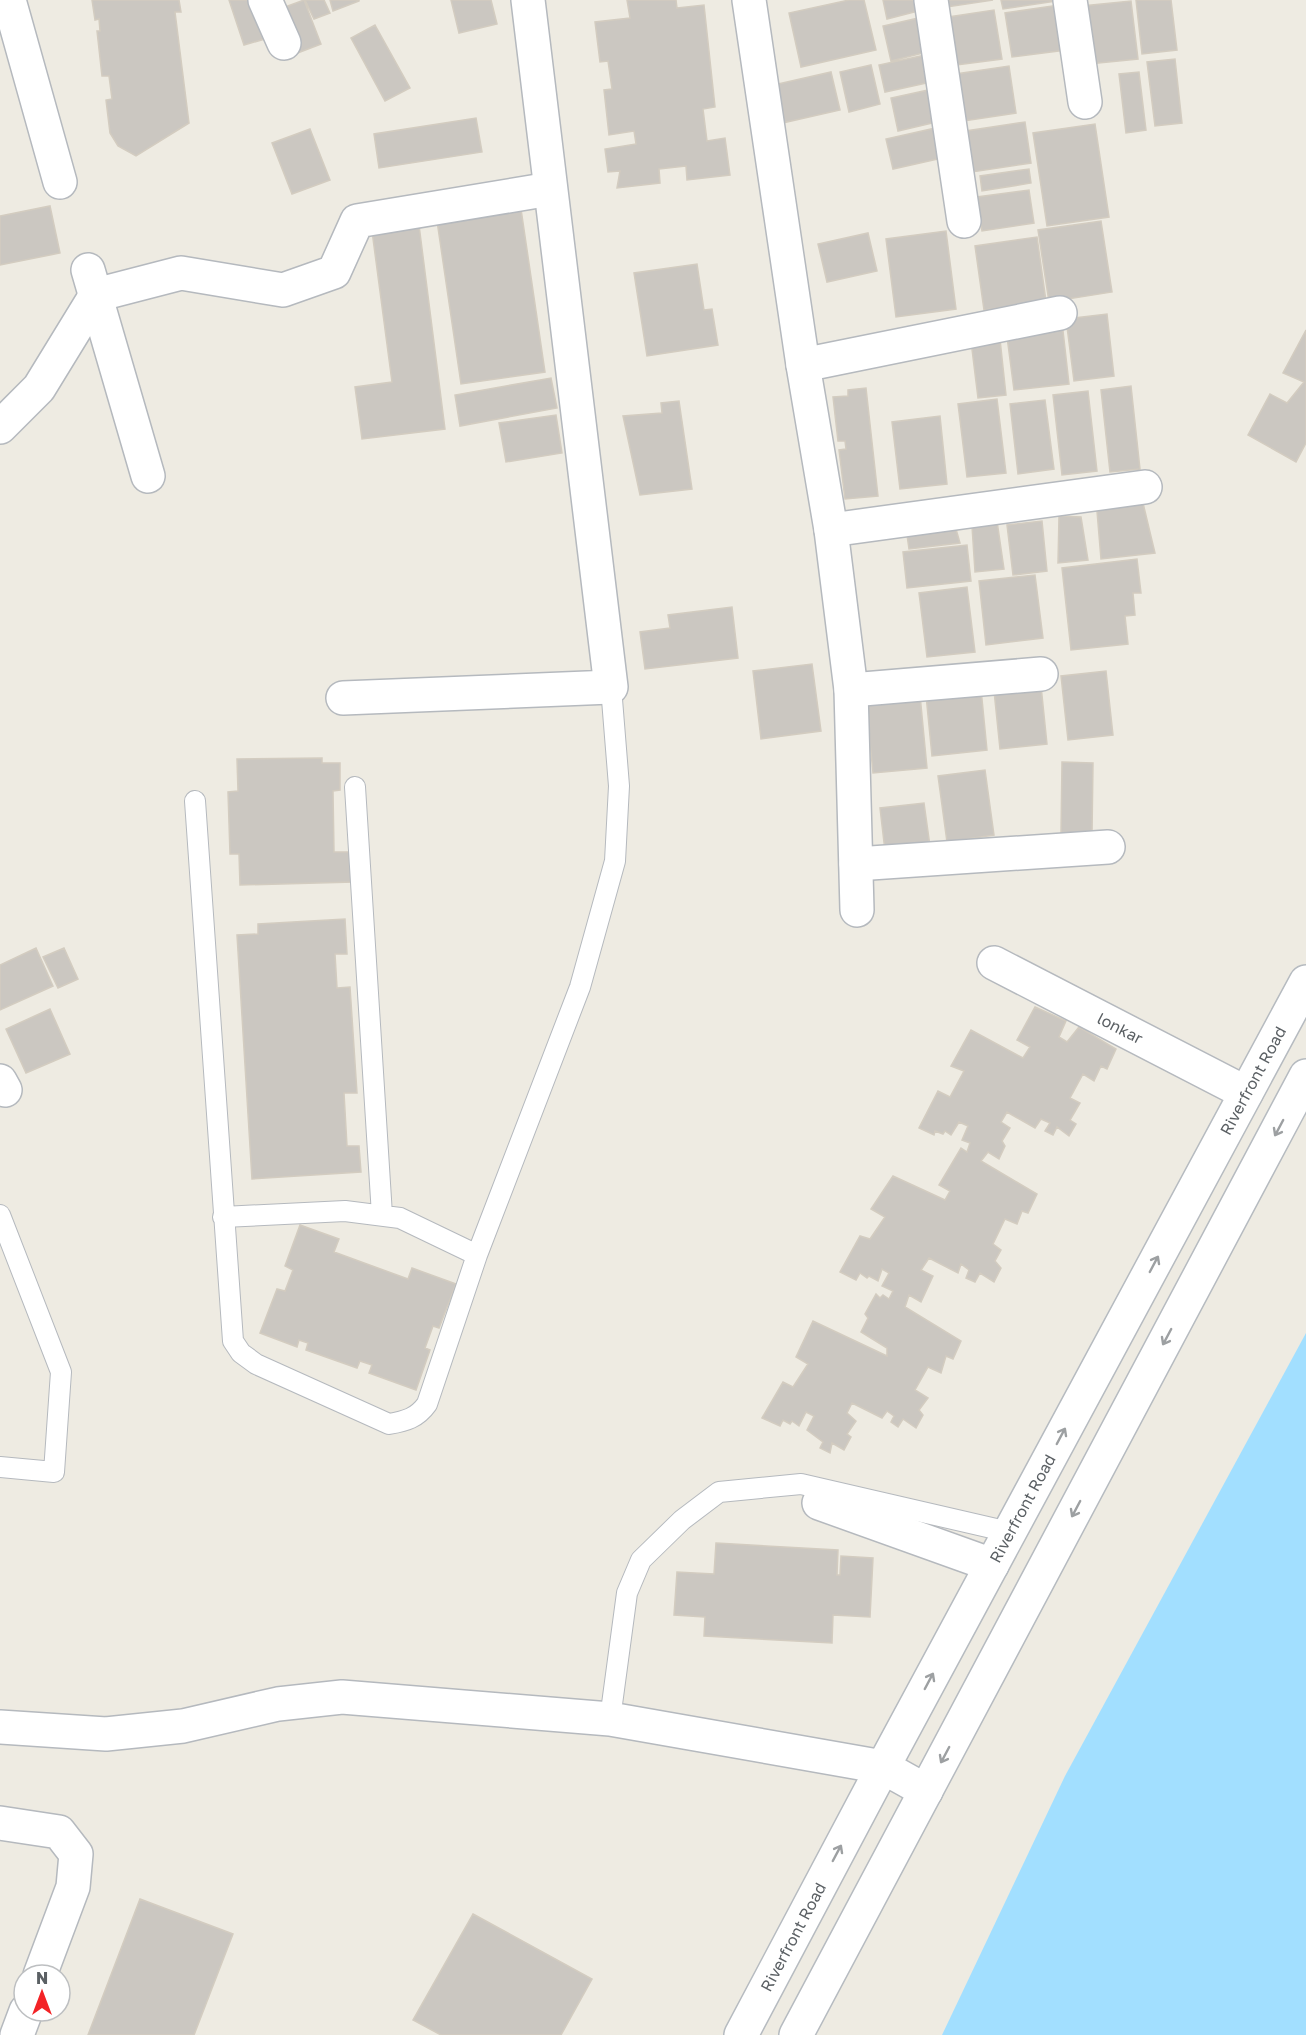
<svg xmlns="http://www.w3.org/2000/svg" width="1306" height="2035" font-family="'Golos Text',sans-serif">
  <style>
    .water { fill: #a2dfff }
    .building { fill: #cbc7c1; stroke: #d3ccc0; stroke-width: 1.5 }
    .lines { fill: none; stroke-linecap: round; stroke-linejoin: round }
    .lane-casing { stroke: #b5b9be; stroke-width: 22 }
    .street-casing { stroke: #b5b9be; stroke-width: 36 }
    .secondary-casing { stroke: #b6bbc0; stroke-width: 36 }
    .lane { stroke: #fff; stroke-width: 20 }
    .street { stroke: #fff; stroke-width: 33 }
    .secondary { stroke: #fff; stroke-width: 33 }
    .oneway { stroke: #9da0a2 }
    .labels { text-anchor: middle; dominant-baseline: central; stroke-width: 4.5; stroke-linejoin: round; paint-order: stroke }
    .street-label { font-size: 16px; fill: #5b6064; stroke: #fff }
  </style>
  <rect width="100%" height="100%" fill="#eeebe2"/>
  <path class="water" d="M 1306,1333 L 1306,2035 L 942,2035 L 1065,1776 Z"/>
  <path class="building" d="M 92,0 L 179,0 L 181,12 L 175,12 L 189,123 L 136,156 L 118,146 L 110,133 L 106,100 L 112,99 L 109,76 L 102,76 L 97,31 L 100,31 L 99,19 L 95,20 Z
    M 229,0 L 259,0 L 272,37 L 244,45 Z
    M 304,0 L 321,44 L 295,54 L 277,10 Z
    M 305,0 L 324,0 L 330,13 L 314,19 Z
    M 330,0 L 359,0 L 359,1 L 333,11 Z
    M 451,0 L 491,0 L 497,24 L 459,33 Z
    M 627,0 L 676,0 L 677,8 L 704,5 L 715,107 L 703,109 L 707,141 L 725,138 L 730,175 L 687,180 L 686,166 L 659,169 L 660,183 L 617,188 L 620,171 L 608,172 L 605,149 L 636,144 L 634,131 L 609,135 L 604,90 L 612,89 L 608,61 L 600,62 L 595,22 L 630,18 Z
    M 849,0 L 864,0 L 876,50 L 801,67 L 789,13 Z
    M 883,0 L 924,0 L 926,9 L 887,19 Z
    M 946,0 L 993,0 L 947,7 Z
    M 1001,0 L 1063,0 L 1003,9 Z
    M 1136,0 L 1171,0 L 1177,50 L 1142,54 Z
    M 1131,1 L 1138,59 L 1089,64 L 1082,6 Z
    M 1059,5 L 1066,50 L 1012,57 L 1005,13 Z
    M 994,10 L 1002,59 L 949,66 L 942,18 Z
    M 923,17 L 931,51 L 891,61 L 883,26 Z
    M 375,25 L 410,88 L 385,101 L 351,38 Z
    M 930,54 L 936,81 L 885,92 L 879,65 Z
    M 1175,59 L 1182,123 L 1155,126 L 1147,62 Z
    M 871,65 L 880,104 L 849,112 L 840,72 Z
    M 1009,66 L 1016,113 L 964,121 L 956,74 Z
    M 831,72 L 840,110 L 778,124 L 769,86 Z
    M 1139,72 L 1146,130 L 1126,133 L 1119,74 Z
    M 933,89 L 941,121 L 898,131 L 891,98 Z
    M 476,118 L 482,152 L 379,168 L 374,134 Z
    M 1025,122 L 1031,163 L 972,172 L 966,131 Z
    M 1095,124 L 1109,217 L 1047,226 L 1033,133 Z
    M 940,127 L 947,157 L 893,169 L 886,139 Z
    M 310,129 L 330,180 L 292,194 L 272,143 Z
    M 1029,169 L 1031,183 L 982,191 L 980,176 Z
    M 1029,190 L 1034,223 L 982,231 L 977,197 Z
    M 50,206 L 60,253 L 0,265 L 0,216 Z
    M 521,209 L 545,372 L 461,384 L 437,221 Z
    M 1101,221 L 1112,292 L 1049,302 L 1038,230 Z
    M 419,225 L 445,429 L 362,439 L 355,387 L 392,382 L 372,231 Z
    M 946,231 L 956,309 L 896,317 L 886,239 Z
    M 868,233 L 877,271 L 827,282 L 818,244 Z
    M 1037,237 L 1046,301 L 984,310 L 975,246 Z
    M 697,264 L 704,310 L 712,309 L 718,345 L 647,356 L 634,273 Z
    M 1107,314 L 1114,376 L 1074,381 L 1066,319 Z
    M 1062,322 L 1069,384 L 1014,390 L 1006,329 Z
    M 999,330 L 1006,395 L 978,398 L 970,333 Z
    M 1306,330 L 1306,443 L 1296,462 L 1248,435 L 1270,394 L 1287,403 L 1304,382 L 1283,373 Z
    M 551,378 L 557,408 L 460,426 L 455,395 Z
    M 1131,386 L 1140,469 L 1110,472 L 1101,390 Z
    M 866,388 L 878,496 L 845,499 L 839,450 L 846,449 L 845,441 L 838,441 L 833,397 L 848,396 L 848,390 Z
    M 1088,391 L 1097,471 L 1062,475 L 1053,395 Z
    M 997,399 L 1006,473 L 967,477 L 958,404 Z
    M 1045,400 L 1054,469 L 1018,474 L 1010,404 Z
    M 679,401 L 692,489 L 640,495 L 623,416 L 662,413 L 661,403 Z
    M 556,415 L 562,453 L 506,462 L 499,423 Z
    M 940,416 L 947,484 L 900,489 L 892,422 Z
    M 1143,503 L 1155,553 L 1101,559 L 1097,511 Z
    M 1059,516 L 1081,517 L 1088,560 L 1058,563 Z
    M 997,521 L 1004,569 L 975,572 L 972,526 Z
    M 1042,521 L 1047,571 L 1013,575 L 1007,525 Z
    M 954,522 L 960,543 L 909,549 L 906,528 Z
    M 967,545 L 971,581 L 907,588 L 903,552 Z
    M 1137,559 L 1141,593 L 1133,593 L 1135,615 L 1125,616 L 1128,644 L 1071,650 L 1062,568 Z
    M 1035,575 L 1043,638 L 986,645 L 979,581 Z
    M 967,587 L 975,652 L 927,657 L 919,593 Z
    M 732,607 L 738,658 L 645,669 L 640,632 L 670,628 L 668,615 Z
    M 812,664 L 821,731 L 761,739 L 753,671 Z
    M 1106,671 L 1113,735 L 1068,740 L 1061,676 Z
    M 1040,676 L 1047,744 L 1000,749 L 993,681 Z
    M 981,689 L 987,750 L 932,756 L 926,695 Z
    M 920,695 L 927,768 L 873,773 L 866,700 Z
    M 322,758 L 322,763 L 340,763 L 340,790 L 333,791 L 334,852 L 354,852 L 354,882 L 240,885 L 239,854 L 230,854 L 228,792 L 238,791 L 237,759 Z
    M 1062,762 L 1093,763 L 1092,835 L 1061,834 Z
    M 985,770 L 994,835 L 947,842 L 938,776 Z
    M 924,803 L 930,846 L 885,851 L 880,808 Z
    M 345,919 L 347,954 L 335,954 L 337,988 L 350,987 L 357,1093 L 344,1093 L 347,1146 L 359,1146 L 361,1172 L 252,1179 L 237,935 L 258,934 L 258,924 Z
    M 36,948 L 53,986 L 0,1010 L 0,965 Z
    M 64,948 L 78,979 L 58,988 L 43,957 Z
    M 1035,1007 L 1066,1021 L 1059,1037 L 1067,1042 L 1079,1027 L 1116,1049 L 1107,1069 L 1101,1066 L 1094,1081 L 1083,1074 L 1070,1098 L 1080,1103 L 1070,1120 L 1076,1124 L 1069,1136 L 1057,1127 L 1053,1135 L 1045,1131 L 1050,1123 L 1041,1119 L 1035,1128 L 1007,1112 L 1001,1122 L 1010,1128 L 1002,1141 L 1005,1146 L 999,1159 L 988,1152 L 981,1161 L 1037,1194 L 1028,1213 L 1022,1211 L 1017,1224 L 1005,1219 L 993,1244 L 1001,1250 L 995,1261 L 1001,1268 L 994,1282 L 980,1273 L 975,1282 L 966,1278 L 969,1270 L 961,1264 L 958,1273 L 929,1258 L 921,1270 L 933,1276 L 921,1302 L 909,1295 L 905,1307 L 961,1341 L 953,1359 L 946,1356 L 941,1373 L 928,1367 L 915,1390 L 928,1398 L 919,1410 L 923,1415 L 916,1428 L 903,1419 L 898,1427 L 891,1422 L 894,1416 L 887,1411 L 882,1418 L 852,1403 L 847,1413 L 856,1421 L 847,1434 L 851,1437 L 844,1450 L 832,1443 L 830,1453 L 820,1448 L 823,1442 L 807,1430 L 814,1416 L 806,1412 L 799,1426 L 792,1421 L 790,1424 L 783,1420 L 780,1426 L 762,1418 L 783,1382 L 793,1387 L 808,1364 L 796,1357 L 813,1321 L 887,1356 L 887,1348 L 861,1332 L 868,1318 L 865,1314 L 876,1294 L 880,1298 L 883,1295 L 889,1299 L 893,1291 L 882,1286 L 889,1273 L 882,1269 L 878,1281 L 869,1276 L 867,1278 L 860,1273 L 856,1280 L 840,1272 L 860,1236 L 870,1239 L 885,1217 L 871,1209 L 893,1176 L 945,1200 L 950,1191 L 939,1185 L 961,1148 L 967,1152 L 970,1143 L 962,1140 L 968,1126 L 959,1122 L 951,1135 L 945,1131 L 943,1134 L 935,1131 L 934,1135 L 919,1128 L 938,1091 L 950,1097 L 964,1071 L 951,1066 L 971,1030 L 1023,1058 L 1030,1047 L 1017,1040 Z
    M 50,1009 L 70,1054 L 26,1073 L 6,1029 Z
    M 300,1225 L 339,1239 L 334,1252 L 408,1279 L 412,1268 L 456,1284 L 439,1328 L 433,1326 L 425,1348 L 430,1350 L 416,1390 L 369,1373 L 372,1365 L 360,1361 L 357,1368 L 306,1350 L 308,1343 L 299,1340 L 297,1347 L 260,1333 L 277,1289 L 285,1291 L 293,1270 L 285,1266 Z
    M 716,1543 L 838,1550 L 837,1575 L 840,1575 L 841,1556 L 873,1558 L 870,1617 L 833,1615 L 832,1643 L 704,1636 L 705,1617 L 674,1615 L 677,1572 L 714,1574 Z
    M 140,1899 L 233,1934 L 194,2035 L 88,2035 Z
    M 473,1914 L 592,1979 L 561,2035 L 441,2035 L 413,2020 Z"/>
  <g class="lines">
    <defs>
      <path id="lane" d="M 355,787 L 382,1215
        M 195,801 L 233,1341 L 241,1353 L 256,1364 L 389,1424 C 406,1421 417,1418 427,1404 L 477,1255 L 580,987 L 615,861 L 619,786 L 611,687
        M 0,1215 L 61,1372 L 54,1472 L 0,1467
        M 223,1217 L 345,1211 L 400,1218 L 477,1255
        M 610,1719 L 627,1593 L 641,1560 L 682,1520 L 719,1492 L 801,1484 L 1009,1532"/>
      <g id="street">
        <path d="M 9,0 L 60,182"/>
        <path d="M 265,0 L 284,43"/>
        <path d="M 749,0 L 803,365 L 831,530 L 851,690 L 857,910"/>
        <path d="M 931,0 L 964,221"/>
        <path d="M 1070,0 L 1085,102"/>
        <path d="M 88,270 L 148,476"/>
        <path d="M 803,365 L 1060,313"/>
        <path d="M 0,427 L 39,388 L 96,295 L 181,273 L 283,290 L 334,272 L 357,221 L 550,189"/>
        <path d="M 831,530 L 1145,487"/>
        <path d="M 851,690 L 1041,674"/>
        <path d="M 343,698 L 611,687 L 528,0"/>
        <path d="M 856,864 L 1108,847"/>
        <path id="s1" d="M 994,963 L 1246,1093"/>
        <path d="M 0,1081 L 5,1090"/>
        <path d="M 819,1503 L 992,1565"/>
        <path d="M 0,1727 L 106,1734 L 183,1726 L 278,1704 L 342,1697 L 610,1719 L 883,1767 L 926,1791"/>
        <path d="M 0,1823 L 59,1832 L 76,1854 L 73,1887 L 40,1975"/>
        <path d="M 17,2035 L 26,2011"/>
      </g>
      <g id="secondary">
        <path id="s2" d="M 741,2035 L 883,1767 L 1306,982"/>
        <path d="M 796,2035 L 1306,1076"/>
      </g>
    </defs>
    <use href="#lane" class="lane-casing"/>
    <use href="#street" class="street-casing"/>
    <use href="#secondary" class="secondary-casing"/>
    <use href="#lane" class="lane"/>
    <use href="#street" class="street"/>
    <use href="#secondary" class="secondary"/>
  </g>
  <defs><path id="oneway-shaft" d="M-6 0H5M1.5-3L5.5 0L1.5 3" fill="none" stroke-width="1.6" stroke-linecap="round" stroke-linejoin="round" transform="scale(1.5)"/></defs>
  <g class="oneway">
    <use href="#oneway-shaft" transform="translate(1279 1128) rotate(118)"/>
    <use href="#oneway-shaft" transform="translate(1154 1264) rotate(-62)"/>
    <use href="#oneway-shaft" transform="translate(1167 1337) rotate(118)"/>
    <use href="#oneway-shaft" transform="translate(1061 1436) rotate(-62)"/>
    <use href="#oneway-shaft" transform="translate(1076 1509) rotate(118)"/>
    <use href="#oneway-shaft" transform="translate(929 1681) rotate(-62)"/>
    <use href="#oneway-shaft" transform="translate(945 1755) rotate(118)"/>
    <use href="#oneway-shaft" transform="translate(837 1853) rotate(-62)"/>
  </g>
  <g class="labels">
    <g class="street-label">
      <text stroke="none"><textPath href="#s1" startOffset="142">lonkar</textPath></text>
      <text stroke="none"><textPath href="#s2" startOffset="1083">Riverfront Road</textPath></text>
      <text stroke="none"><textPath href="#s2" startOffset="597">Riverfront Road</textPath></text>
      <text stroke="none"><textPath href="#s2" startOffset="111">Riverfront Road</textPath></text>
    </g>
  </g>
  <g transform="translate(42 1993)"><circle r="28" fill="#ffffff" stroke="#bdbfc1" stroke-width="1.5"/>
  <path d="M0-4.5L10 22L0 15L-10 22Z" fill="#f32326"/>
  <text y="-9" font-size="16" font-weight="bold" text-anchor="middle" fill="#5b6064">N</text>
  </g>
</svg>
